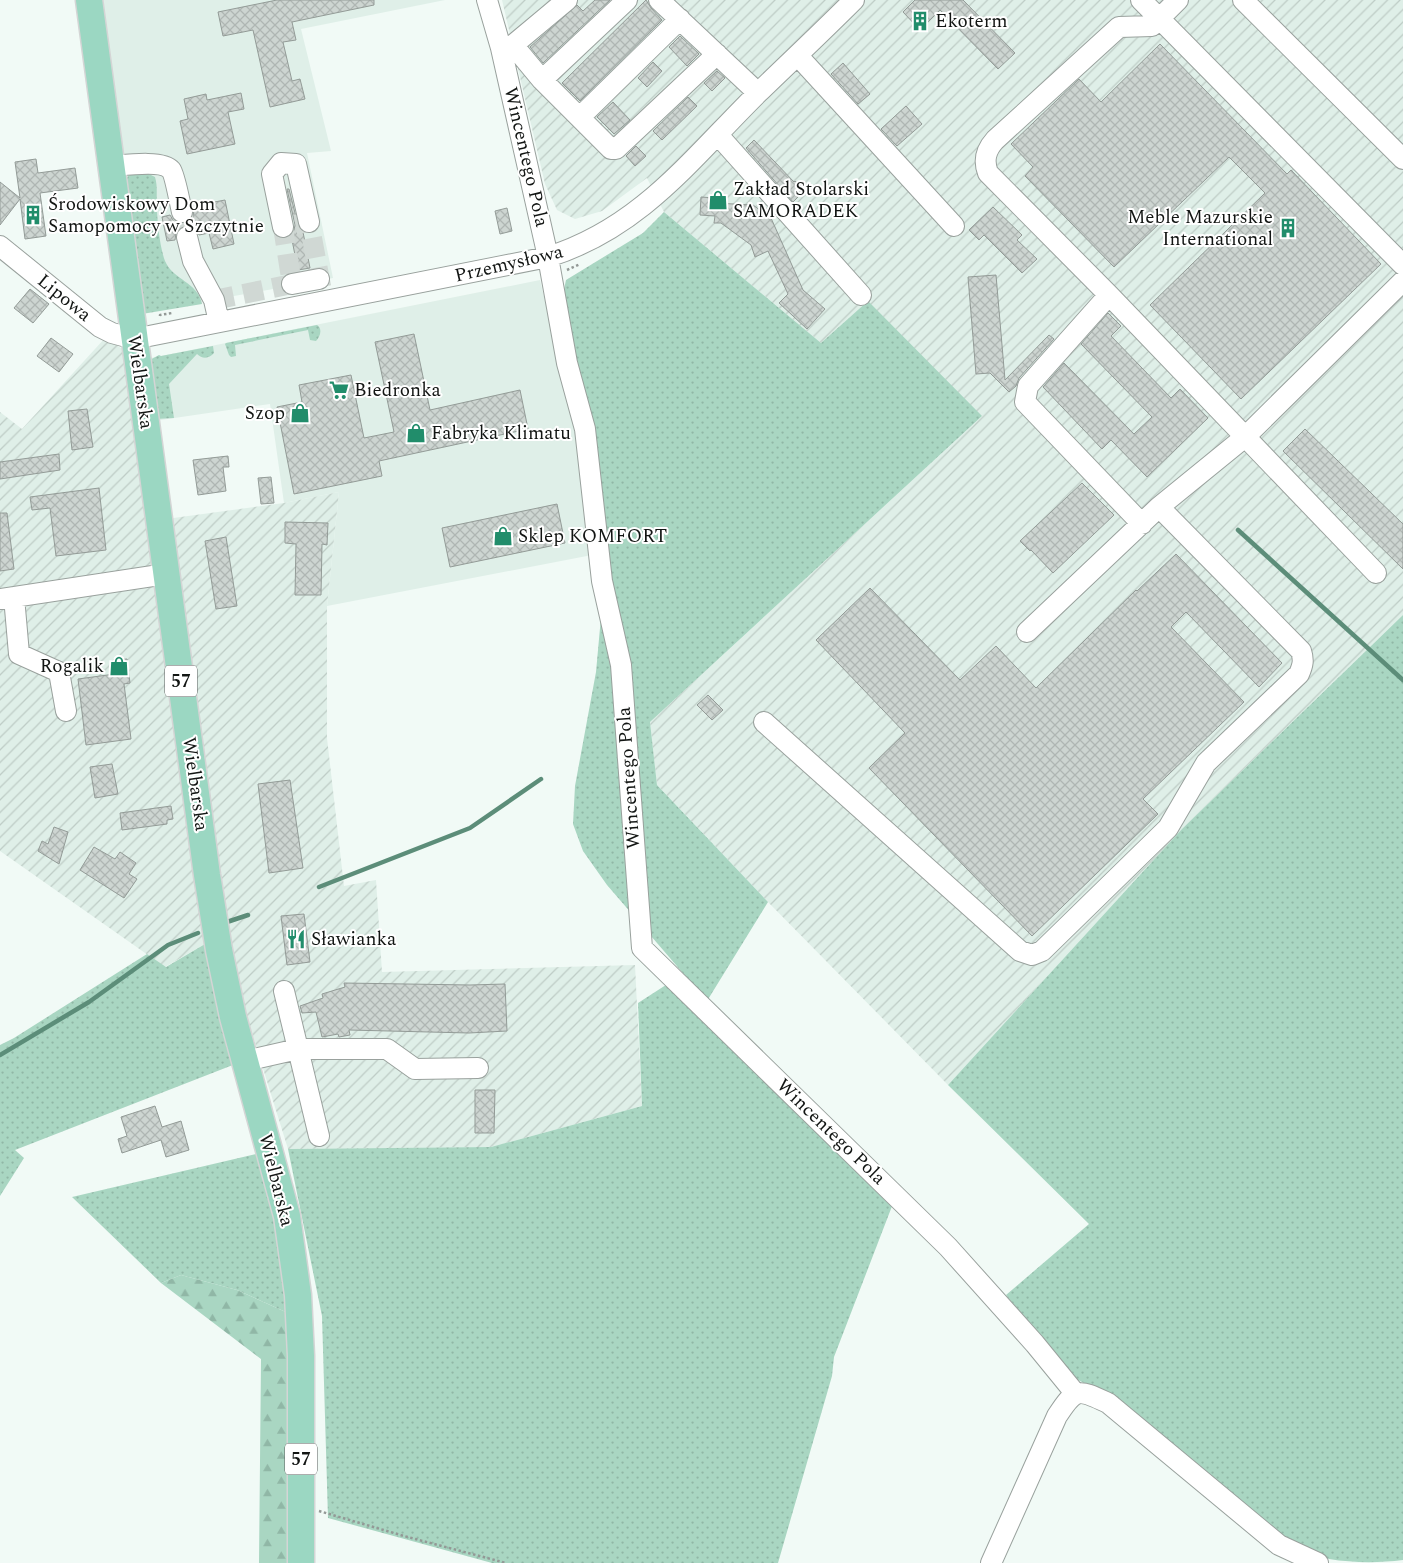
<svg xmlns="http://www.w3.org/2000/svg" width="1403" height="1563" font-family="Spectral,serif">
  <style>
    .built { fill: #dfefe8 }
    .industrial { fill: url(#industrial-furrows) }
    .grass { fill: url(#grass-dots) }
    .forest { fill: url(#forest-firs) }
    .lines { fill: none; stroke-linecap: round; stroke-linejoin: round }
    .stream { stroke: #5c8d79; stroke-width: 4.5 }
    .building { fill: url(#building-cross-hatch); stroke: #939b97 }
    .minor-tunnel { stroke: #d0d8d4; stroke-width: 20; stroke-dasharray: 20 10; stroke-linecap: butt }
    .minor-casing { stroke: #99a19d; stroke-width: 22 }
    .major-casing { stroke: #d4d5d5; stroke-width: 29 }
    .path { stroke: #939996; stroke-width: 2.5; stroke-dasharray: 2.5 2.5; stroke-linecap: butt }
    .minor { stroke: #fff; stroke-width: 20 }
    .major { stroke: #9bd7c2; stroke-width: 26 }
    .labels { text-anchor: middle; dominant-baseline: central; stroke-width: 4; stroke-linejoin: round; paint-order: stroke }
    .shield { fill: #fff; stroke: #595b5a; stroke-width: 1 }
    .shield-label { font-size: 18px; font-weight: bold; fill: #121513 }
    .poi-label { font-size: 19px; fill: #121513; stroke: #fff; text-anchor: start }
    .street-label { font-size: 19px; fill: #121513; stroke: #fff }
  </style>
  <defs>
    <pattern id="industrial-furrows" width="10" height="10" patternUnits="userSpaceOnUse" patternTransform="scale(1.25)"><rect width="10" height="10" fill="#dfefe8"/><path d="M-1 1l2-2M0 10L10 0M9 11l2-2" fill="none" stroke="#beccc6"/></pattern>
    <pattern id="grass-dots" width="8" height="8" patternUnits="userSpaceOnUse" patternTransform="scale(1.25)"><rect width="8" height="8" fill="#a9d6c2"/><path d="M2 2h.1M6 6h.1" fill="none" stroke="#90b7a6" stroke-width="1.8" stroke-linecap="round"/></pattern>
    <pattern id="forest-firs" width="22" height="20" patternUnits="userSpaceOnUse" patternTransform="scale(1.25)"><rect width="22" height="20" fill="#a9d6c2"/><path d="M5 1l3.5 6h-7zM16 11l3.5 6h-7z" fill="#90b7a6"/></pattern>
    <pattern id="building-cross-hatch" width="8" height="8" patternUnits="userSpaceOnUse" patternTransform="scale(1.25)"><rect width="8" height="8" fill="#cdd5d1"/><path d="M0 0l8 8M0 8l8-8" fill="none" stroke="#afb6b3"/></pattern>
  </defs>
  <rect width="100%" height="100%" fill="#f1faf6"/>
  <path class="built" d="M 98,0 L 445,0 L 301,29 L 331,151 L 307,153 L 333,278 L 141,313 Z
    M 540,280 L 579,442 L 592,555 L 327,606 L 339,492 L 284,503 L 270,404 L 154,421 L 146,359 Z"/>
  <path class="industrial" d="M 502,0 L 1403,0 L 1403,615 L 1182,829 L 948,1085 L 768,902 L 657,785 L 650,722 L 982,416 L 821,343 L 664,212 L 647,178 L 602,211 L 575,219 L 557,210 L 545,184 Z
    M 105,338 L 124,350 L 205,944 L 165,967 L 0,851 L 0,412 L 22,429 Z
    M 339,492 L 327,606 L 327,738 L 344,886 L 376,880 L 382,972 L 635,965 L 642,1106 L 491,1147 L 288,1149 L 242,1001 L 220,891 L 166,519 L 284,503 Z"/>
  <path class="grass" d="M 136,172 L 145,172 L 155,177 C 158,187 156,196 157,207 C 157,221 160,248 165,261 C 173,280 198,282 202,304 L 142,314 L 123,185 L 128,176 Z
    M 664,212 L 821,343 L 868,301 L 982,416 L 650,722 L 657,785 L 768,902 L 707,1001 L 607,885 L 583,851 L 573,824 L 575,786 L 596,672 L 601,617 L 563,294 L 566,280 L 643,233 Z
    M 317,325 C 323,329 320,337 316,341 L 310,340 L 308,330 L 235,345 L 236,356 L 231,357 L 229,355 L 225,344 L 226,343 Z
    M 213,346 L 214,353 C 209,359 202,359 197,354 L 169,384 L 174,418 L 155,419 L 148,361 L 159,355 L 161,356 Z
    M 1403,615 L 1403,1560 C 1379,1563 1353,1563 1329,1559 C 1310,1554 1293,1544 1277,1534 L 1090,1386 L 1072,1377 L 1006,1295 L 1089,1224 L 948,1085 L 1182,829 Z
    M 205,944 L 238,1063 L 15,1150 L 24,1158 L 0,1196 L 0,1045 L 14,1038 L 147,954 L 166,967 Z
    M 669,983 L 894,1201 L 834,1357 L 832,1376 L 778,1563 L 492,1563 L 328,1518 L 322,1316 L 288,1149 L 491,1147 L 642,1106 L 638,1003 Z
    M 265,1152 L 288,1313 L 237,1290 L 181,1275 L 161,1283 L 72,1197 Z"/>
  <path class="forest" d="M 181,1275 L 237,1290 L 288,1313 L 287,1563 L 259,1563 L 261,1359 L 161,1283 Z"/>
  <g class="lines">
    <path class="stream" d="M 1238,530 L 1403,680
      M 319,887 L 470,828 L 541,779
      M 227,922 L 248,915
      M 0,1055 L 89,1002 L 168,945 L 198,933"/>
  </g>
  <path class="building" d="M 277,0 L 374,0 L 374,5 L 292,22 L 296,40 L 283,42 L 292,81 L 300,79 L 305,99 L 270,107 L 253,30 L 223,36 L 218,12 Z
    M 595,0 L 610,0 L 543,63 L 530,47 L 577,5 L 583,11 Z
    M 646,0 L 651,8 L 662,20 L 580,101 L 562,83 Z
    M 915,0 L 963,0 L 1015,53 L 998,69 L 940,10 L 920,30 L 903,12 Z
    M 680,36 L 699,54 L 687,66 L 669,47 Z
    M 1160,44 L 1287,174 L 1291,170 L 1381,264 L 1241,399 L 1150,305 L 1265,193 L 1229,157 L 1114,267 L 1025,176 L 1033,167 L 1011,144 L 1079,79 L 1101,102 Z
    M 653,62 L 662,71 L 647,87 L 638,78 Z
    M 843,63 L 870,94 L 858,104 L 831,74 Z
    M 717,71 L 725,78 L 712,91 L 704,83 Z
    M 241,93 L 244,109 L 228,112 L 235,144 L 187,154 L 180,121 L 188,119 L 184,99 L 206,94 L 207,100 Z
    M 688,97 L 697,106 L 662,140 L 653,131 Z
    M 613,102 L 630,120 L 614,134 L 597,117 Z
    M 906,106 L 922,124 L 897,146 L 881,129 Z
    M 754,140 L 794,182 L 795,181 L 805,190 L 793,202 L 746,148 Z
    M 636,146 L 646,156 L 635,166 L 626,156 Z
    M 36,159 L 38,173 L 75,168 L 78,188 L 40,193 L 46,236 L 25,239 L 20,199 L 0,225 L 0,182 L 20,198 L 15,162 Z
    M 287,189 L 289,189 L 298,225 L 303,232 L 310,268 L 298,270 L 291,235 L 294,230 L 295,225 Z
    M 701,197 L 715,198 L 715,203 L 753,205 L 771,218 L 803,290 L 825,309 L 807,329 L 779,303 L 788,294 L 768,251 L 755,257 L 751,245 L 721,223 L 714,223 L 715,216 L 700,215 Z
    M 225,200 L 234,244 L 213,249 L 209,233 L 199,235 L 196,229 L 190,226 L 185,225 L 179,228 L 176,233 L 175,240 L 167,241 L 162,217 L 170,215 L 173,220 L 178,223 L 185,223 L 190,220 L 193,216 L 194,210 L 204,208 L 204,204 Z
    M 993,207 L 1022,235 L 1017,240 L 1037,259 L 1022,273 L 984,235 L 979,240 L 969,230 Z
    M 507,208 L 512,231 L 500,234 L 495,211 Z
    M 996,275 L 1005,380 L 1049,335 L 1054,339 L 1019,378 L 1016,386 L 1009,392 L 990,373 L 976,374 L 968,277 Z
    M 30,289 L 49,304 L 33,323 L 14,308 Z
    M 1108,313 L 1121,326 L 1111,336 L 1171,398 L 1180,389 L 1208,418 L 1147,477 L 1111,440 L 1102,449 L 1043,387 L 1064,363 L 1134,434 L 1152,417 L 1081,344 Z
    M 414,334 L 430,410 L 520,390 L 528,429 L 379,461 L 382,476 L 294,494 L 277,407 L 302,402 L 299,385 L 351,375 L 364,438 L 394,432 L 375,342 Z
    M 51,338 L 73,354 L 59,372 L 37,356 Z
    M 87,409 L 93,447 L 72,450 L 68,411 Z
    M 1305,429 L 1403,524 L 1403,569 L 1283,451 Z
    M 59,454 L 60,470 L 0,479 L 0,462 Z
    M 228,456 L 229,467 L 223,467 L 226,491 L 198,495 L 193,460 Z
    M 271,477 L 274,503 L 261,504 L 258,478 Z
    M 1082,483 L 1114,515 L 1053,573 L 1031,550 L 1030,551 L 1020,541 Z
    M 99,488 L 106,550 L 56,556 L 50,508 L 32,510 L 30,497 Z
    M 557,504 L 565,543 L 450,567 L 442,528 Z
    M 0,513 L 7,513 L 14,569 L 0,571 Z
    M 285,522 L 328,523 L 327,545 L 322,544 L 321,595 L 295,595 L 296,544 L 285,543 Z
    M 226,537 L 237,606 L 216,609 L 205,541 Z
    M 1176,554 L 1282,663 L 1259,687 L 1186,612 L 1171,627 L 1244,702 L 1143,799 L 1158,814 L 1032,936 L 869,768 L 905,733 L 816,640 L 870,588 L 960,680 L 996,646 L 1036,688 L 1136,590 L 1137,591 Z
    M 127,659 L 130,683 L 124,684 L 131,739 L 86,745 L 78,679 L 115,674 L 113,660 Z
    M 708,695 L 723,710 L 712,720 L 697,705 Z
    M 112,764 L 118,794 L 95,798 L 90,767 Z
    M 290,780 L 303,868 L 269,873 L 258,784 Z
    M 171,806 L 173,819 L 167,820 L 167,824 L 122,830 L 120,813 Z
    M 54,827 L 68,832 L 59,864 L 38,851 L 42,841 L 48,844 Z
    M 94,847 L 115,859 L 120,852 L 136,863 L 129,874 L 137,879 L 124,898 L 80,870 Z
    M 304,914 L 310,962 L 287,965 L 281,916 Z
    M 344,983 L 470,985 L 505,984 L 507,1031 L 469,1033 L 349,1030 L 350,1035 L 339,1037 L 338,1034 L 322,1037 L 316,1012 L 302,1013 L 300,1006 L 323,998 L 322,994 L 345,987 Z
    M 475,1090 L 495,1090 L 494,1133 L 475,1133 Z
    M 155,1106 L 162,1127 L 181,1121 L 189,1150 L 166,1157 L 161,1140 L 122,1153 L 118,1139 L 127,1136 L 121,1117 Z"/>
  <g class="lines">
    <path class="minor-tunnel" d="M 182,212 L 187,237
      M 214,300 L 292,284 L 283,227 L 309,222 L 324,302"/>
    <defs>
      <path id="minor" d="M 487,0 L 501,48 L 548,257 L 567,363 L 585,429 L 602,581 L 621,665 L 642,948 L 948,1247 L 1035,1344 L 1075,1393
        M 659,0 L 758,93
        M 1141,0 L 1403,265
        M 1178,0 L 1152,26 L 1119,27 L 995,140 C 986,150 983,160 988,173 L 1109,295 L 1376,573
        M 1243,0 L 1403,159
        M 513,45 L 567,0
        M 501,48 L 513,45 L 542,80 L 611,149 L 616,149 L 717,54
        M 798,56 L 954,226
        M 542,80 L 627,0
        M 580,117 L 680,19
        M 718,135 L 861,295
        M 112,166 C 125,165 163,160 171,170 C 175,175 180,204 182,212
        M 283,227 L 272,174 L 281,163 L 296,164 L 309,222
        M 187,237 L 193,261 L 214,300 L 219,322
        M 0,246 L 100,327 L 112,333 L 134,339 L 548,257 C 641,228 692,158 758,93 C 790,62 822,32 854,0
        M 292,284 L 319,279
        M 1109,295 L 1028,386 L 1025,402 L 1142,524
        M 14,597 L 19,654 L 59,672 L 66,711
        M 0,599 L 166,574
        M 1027,632 L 1159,507 L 1245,437 L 1403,281
        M 764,722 L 1020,951 L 1032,955 L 1042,951 L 1168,828 L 1206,763 L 1299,674 C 1303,665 1304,660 1301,651 L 1159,507
        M 284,991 L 319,1136
        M 245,1061 L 298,1049 L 387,1049 L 415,1069 L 478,1068
        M 991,1563 L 1057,1416 C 1076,1387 1078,1389 1108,1403 L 1279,1545 L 1318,1563"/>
      <path id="major" d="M 89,0 L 207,875 L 219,950 L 233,1017 L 287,1216 L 298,1295 L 301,1356 L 301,1563"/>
    </defs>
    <use href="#minor" class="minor-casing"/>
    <use href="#major" class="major-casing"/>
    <path class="path" d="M 567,270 L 580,264
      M 160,316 L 160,315 L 172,313
      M 319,1511 L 404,1536 L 506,1563"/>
    <use href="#minor" class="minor"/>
    <use href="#major" class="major"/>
  </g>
  <defs>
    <symbol id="building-bare" viewBox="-9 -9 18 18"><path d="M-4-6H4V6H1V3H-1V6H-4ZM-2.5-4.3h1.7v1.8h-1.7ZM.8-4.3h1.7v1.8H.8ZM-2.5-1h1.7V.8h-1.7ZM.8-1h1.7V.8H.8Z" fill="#218d6b" stroke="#fff" stroke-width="2.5" paint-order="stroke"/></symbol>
    <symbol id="shop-bare" viewBox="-9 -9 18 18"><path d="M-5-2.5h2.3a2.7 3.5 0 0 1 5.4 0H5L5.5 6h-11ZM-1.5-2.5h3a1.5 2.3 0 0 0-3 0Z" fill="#218d6b" stroke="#fff" stroke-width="2.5" paint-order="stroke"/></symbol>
    <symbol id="supermarket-bare" viewBox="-9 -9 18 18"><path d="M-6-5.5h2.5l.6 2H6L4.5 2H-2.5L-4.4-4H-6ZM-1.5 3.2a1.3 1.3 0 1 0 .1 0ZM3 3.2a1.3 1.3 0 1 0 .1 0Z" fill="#218d6b" stroke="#fff" stroke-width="2.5" paint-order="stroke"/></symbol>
    <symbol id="restaurant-bare" viewBox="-9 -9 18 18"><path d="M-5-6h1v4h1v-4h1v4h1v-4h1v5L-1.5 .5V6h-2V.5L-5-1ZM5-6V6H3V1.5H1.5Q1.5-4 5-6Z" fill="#218d6b" stroke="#fff" stroke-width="2.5" paint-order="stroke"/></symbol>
  </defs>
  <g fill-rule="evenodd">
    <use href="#building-bare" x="906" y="7" width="28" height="28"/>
    <use href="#shop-bare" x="704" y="186" width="28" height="28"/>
    <use href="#building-bare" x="19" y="201" width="28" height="28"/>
    <use href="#building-bare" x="1274" y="214" width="28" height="28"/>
    <use href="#supermarket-bare" x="325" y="376" width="28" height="28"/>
    <use href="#shop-bare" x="286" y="399" width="28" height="28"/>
    <use href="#shop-bare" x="402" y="419" width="28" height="28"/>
    <use href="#shop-bare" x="489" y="522" width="28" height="28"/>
    <use href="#shop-bare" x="105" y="652" width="28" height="28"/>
    <use href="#restaurant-bare" x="282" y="925" width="28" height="28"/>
  </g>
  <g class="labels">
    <g class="shield">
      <rect x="165" y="665.5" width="32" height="31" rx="4"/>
      <rect x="285" y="1443.5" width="32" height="31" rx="4"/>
    </g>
    <g class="shield-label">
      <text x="181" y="681">57</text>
      <text x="301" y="1459">57</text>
    </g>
    <g class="poi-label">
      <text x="935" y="21">Ekoterm</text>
      <text x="733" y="189">Zakład Stolarski<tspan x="733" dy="22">SAMORADEK</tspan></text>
      <text x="48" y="204">Środowiskowy Dom<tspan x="48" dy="22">Samopomocy w Szczytnie</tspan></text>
      <text x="1273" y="217" text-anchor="end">Meble Mazurskie<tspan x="1273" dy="22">International</tspan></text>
      <text x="354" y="390">Biedronka</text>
      <text x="285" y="413" text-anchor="end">Szop</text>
      <text x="431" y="433">Fabryka Klimatu</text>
      <text x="518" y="536">Sklep KOMFORT</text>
      <text x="104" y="666" text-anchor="end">Rogalik</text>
      <text x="311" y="939">Sławianka</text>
    </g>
    <g class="street-label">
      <text transform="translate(526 157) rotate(77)">Wincentego Pola</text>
      <text transform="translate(509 264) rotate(-13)">Przemysłowa</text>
      <text transform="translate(64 298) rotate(39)">Lipowa</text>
      <text transform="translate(140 382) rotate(82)">Wielbarska</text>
      <text transform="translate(629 778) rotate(-94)">Wincentego Pola</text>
      <text transform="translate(195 784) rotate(82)">Wielbarska</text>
      <text transform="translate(831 1132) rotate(44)">Wincentego Pola</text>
      <text transform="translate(276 1180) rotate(76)">Wielbarska</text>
    </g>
  </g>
</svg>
